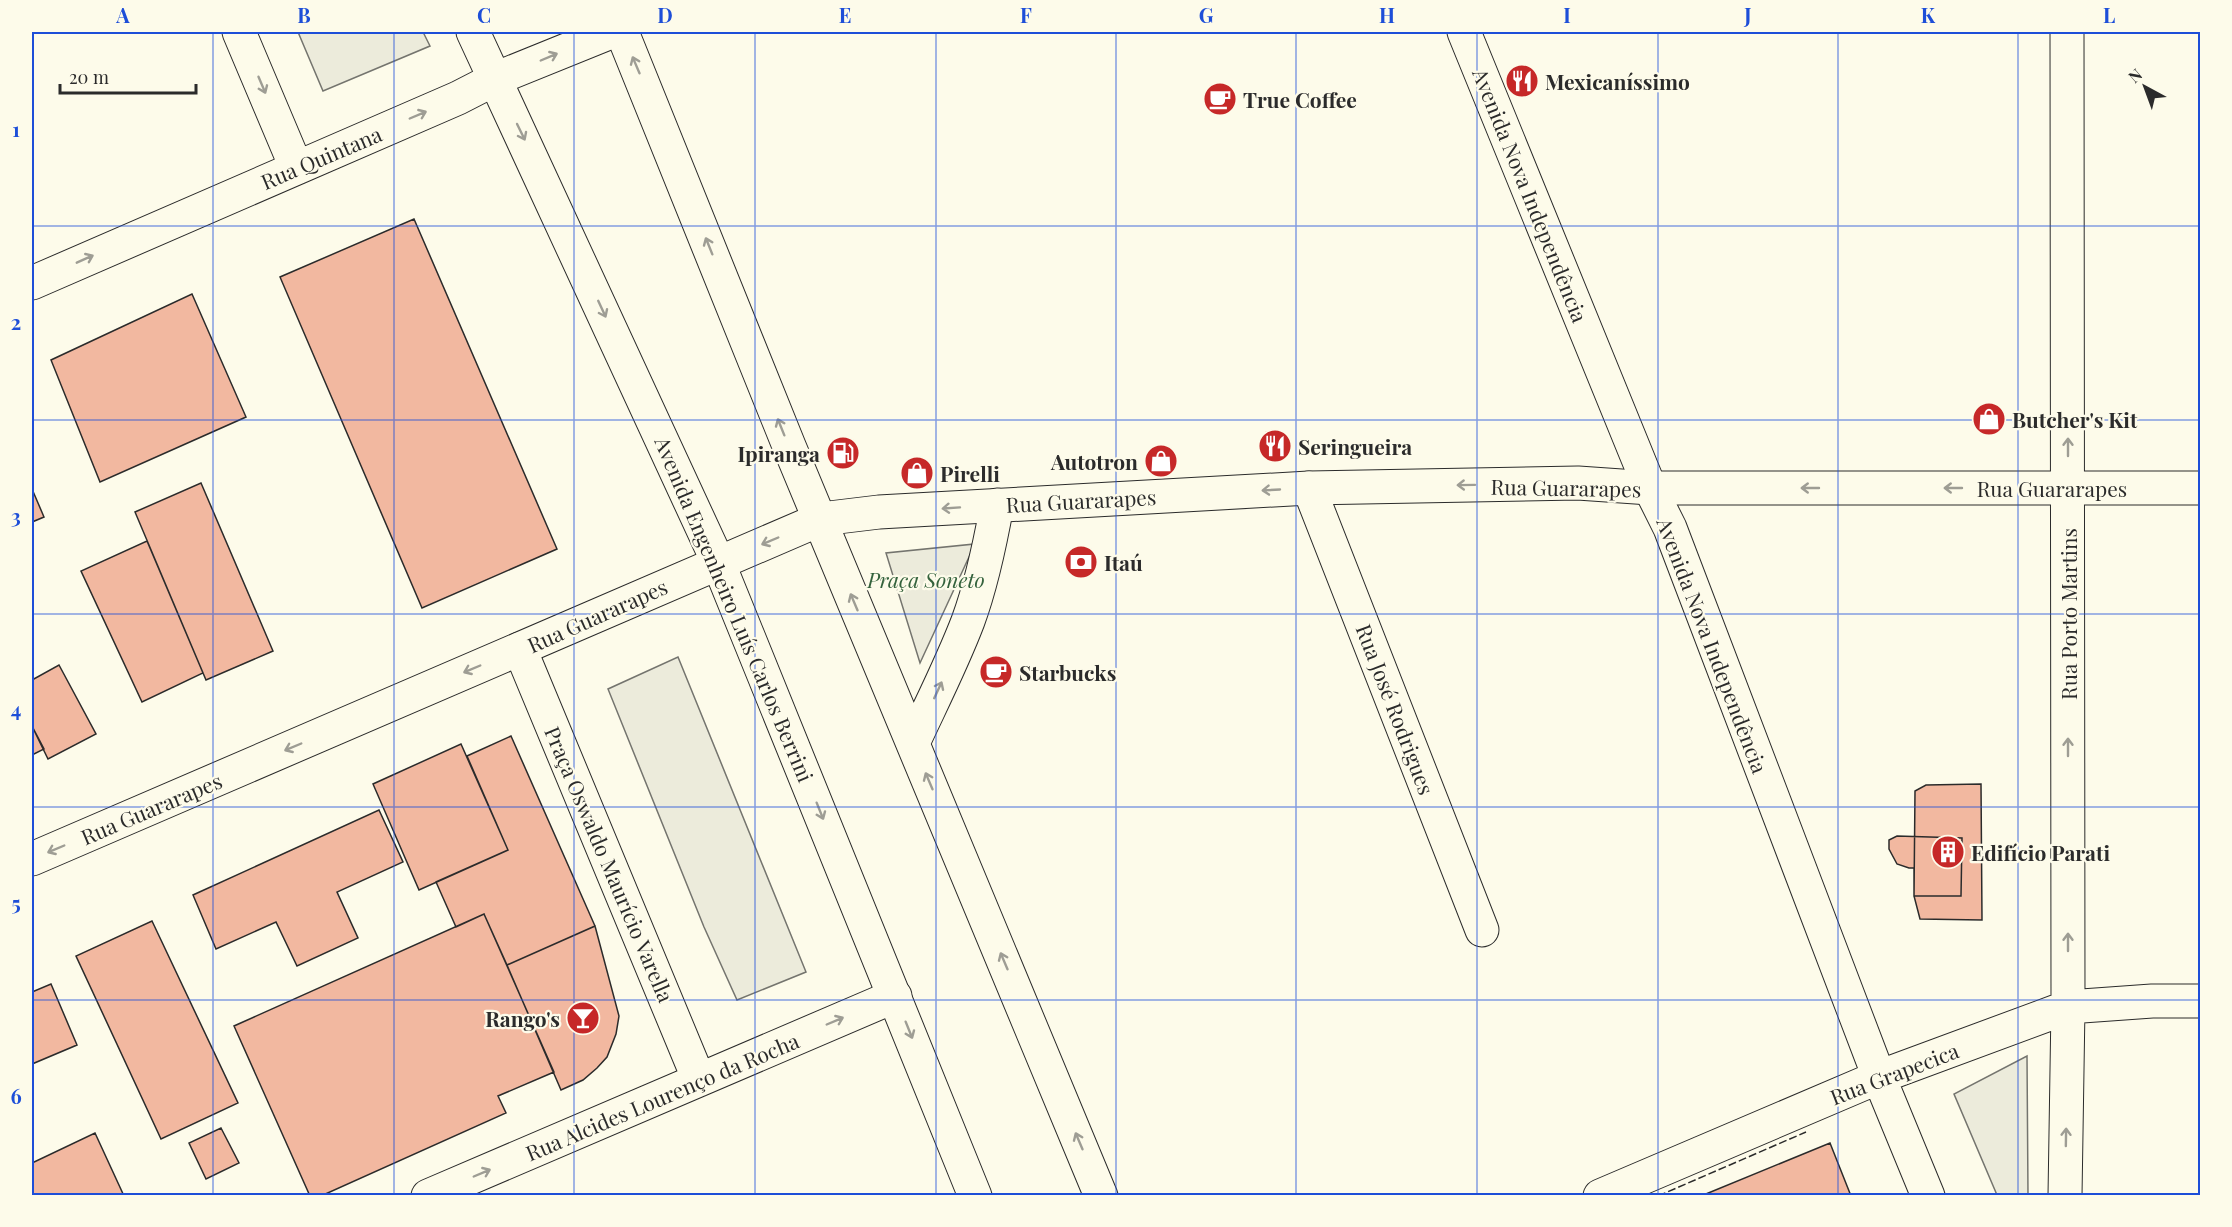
<svg xmlns="http://www.w3.org/2000/svg" width="2232" height="1227" font-family="'Playfair Display',serif">
  <style>
    .green { fill: #ecebdb; stroke: #74746e; stroke-width: 1.5 }
    .building { fill: #f2b8a0; stroke: #2b2b2b; stroke-width: 1.5 }
    .lines { fill: none; stroke-linecap: round; stroke-linejoin: round }
    .minor-casing { stroke: #2b2b2b; stroke-width: 35 }
    .tertiary-casing { stroke: #2b2b2b; stroke-width: 35 }
    .primary-casing { stroke: #2b2b2b; stroke-width: 35 }
    .minor { stroke: #fdfbea; stroke-width: 33 }
    .tertiary { stroke: #fdfbea; stroke-width: 33 }
    .primary { stroke: #fdfbea; stroke-width: 33 }
    .fence { stroke: #2b2b2b; stroke-width: 1.5; stroke-dasharray: 8 3; stroke-linecap: butt }
    .oneway { stroke: #9e9d94 }
    .grid { fill: none; stroke: #1d4ed8; stroke-width: 1.5; stroke-opacity: 0.55 }
    .labels { text-anchor: middle; dominant-baseline: central; stroke-width: 4.5; stroke-linejoin: round; paint-order: stroke }
    .poi-label { font-size: 21px; font-weight: bold; fill: #2b2b2b; stroke: #fdfbea; text-anchor: start }
    .street-label { font-size: 21px; fill: #2b2b2b; stroke: #fdfbea }
    .park-label { font-size: 21px; font-style: italic; fill: #34623c; stroke: #fdfbea }
    .neatline { fill: none; stroke: #1d4ed8; stroke-width: 2 }
    .grid-label { font-size: 20px; text-anchor: middle; font-weight: bold; fill: #1d4ed8 }
  </style>
  <rect width="100%" height="100%" fill="#fdfbea"/>
  <path class="green" d="M 298,32 L 423,32 L 430,46 L 323,91 Z
    M 975,544 L 920,663 L 886,553 Z
    M 678,657 L 806,972 L 737,1000 L 704,927 L 608,689 Z
    M 2027,1056 L 2028,1195 L 1997,1195 L 1954,1094 Z"/>
  <path class="building" d="M 414,219 L 557,549 L 422,608 L 280,277 Z
    M 192,294 L 246,417 L 100,482 L 51,360 Z
    M 201,483 L 273,651 L 206,680 L 135,512 Z
    M 32,489 L 44,517 L 32,522 Z
    M 147,541 L 203,673 L 142,702 L 81,571 Z
    M 59,665 L 96,734 L 48,759 L 32,726 L 32,680 Z
    M 32,726 L 44,749 L 32,755 Z
    M 511,736 L 595,926 L 507,965 L 484,914 L 456,927 L 436,882 L 508,850 L 467,756 Z
    M 461,744 L 508,850 L 419,890 L 373,784 Z
    M 1981,784 L 1982,920 L 1920,919 L 1914,896 L 1915,791 L 1926,785 Z
    M 379,810 L 403,862 L 337,892 L 358,938 L 297,966 L 276,922 L 216,949 L 193,895 Z
    M 1897,836 L 1962,838 L 1961,896 L 1914,896 L 1914,868 L 1909,868 L 1897,864 L 1889,849 L 1889,840 Z
    M 484,914 L 554,1072 L 498,1096 L 506,1113 L 321,1196 L 310,1196 L 234,1026 Z
    M 152,921 L 238,1103 L 161,1139 L 76,956 Z
    M 595,926 L 619,1016 L 616,1034 L 607,1057 L 597,1068 L 583,1080 L 561,1090 L 507,965 Z
    M 51,984 L 77,1045 L 32,1064 L 32,992 Z
    M 221,1128 L 239,1163 L 206,1179 L 189,1143 Z
    M 95,1133 L 124,1196 L 32,1196 L 32,1163 Z
    M 1830,1143 L 1851,1196 L 1701,1196 Z"/>
  <g class="lines">
    <defs>
      <path id="minor" d="M 239,32 L 296,167
        M 1464,32 L 1650,488 L 1670,528 L 1879,1077 L 1928,1196
        M 32,283 L 458,98 L 495,79 L 611,32
        M 1309,488 L 1482,930
        M 520,649 L 699,1080
        M 428,1196 L 895,996
        M 1600,1196 L 1879,1077 L 2068,1007 L 2152,1001 L 2200,1001
        M 2065,1196 L 2068,1007 L 2067,32"/>
      <path id="tertiary" d="M 32,859 L 821,519 L 879,512 L 1309,488 L 1578,483 L 1650,488 L 2200,488"/>
      <path id="primary" d="M 473,32 L 718,562 L 975,1196
        M 622,32 L 789,446 L 1101,1196
        M 913,743 C 932,702 952,663 968,621 C 982,583 990,544 997,505"/>
    </defs>
    <use href="#minor" class="minor-casing"/>
    <use href="#tertiary" class="tertiary-casing"/>
    <use href="#primary" class="primary-casing"/>
    <use href="#minor" class="minor"/>
    <use href="#tertiary" class="tertiary"/>
    <use href="#primary" class="primary"/>
    <path class="fence" d="M 1658,1196 L 1806,1132"/>
  </g>
  <defs><path id="oneway-shaft" d="M-6 0H5M1.5-3L5.5 0L1.5 3" fill="none" stroke-width="1.6" stroke-linecap="round" stroke-linejoin="round" transform="scale(1.5)"/></defs>
  <g class="oneway">
    <use href="#oneway-shaft" transform="translate(549 57) rotate(-23)"/>
    <use href="#oneway-shaft" transform="translate(636 65) rotate(-113)"/>
    <use href="#oneway-shaft" transform="translate(262 85) rotate(67)"/>
    <use href="#oneway-shaft" transform="translate(418 115) rotate(-23)"/>
    <use href="#oneway-shaft" transform="translate(521 132) rotate(64)"/>
    <use href="#oneway-shaft" transform="translate(709 246) rotate(-112)"/>
    <use href="#oneway-shaft" transform="translate(85 259) rotate(-24)"/>
    <use href="#oneway-shaft" transform="translate(602 309) rotate(65)"/>
    <use href="#oneway-shaft" transform="translate(781 427) rotate(-112)"/>
    <use href="#oneway-shaft" transform="translate(2068 447) rotate(-90)"/>
    <use href="#oneway-shaft" transform="translate(1466 485) rotate(179)"/>
    <use href="#oneway-shaft" transform="translate(1810 488) rotate(-180)"/>
    <use href="#oneway-shaft" transform="translate(1953 488) rotate(-180)"/>
    <use href="#oneway-shaft" transform="translate(1271 490) rotate(177)"/>
    <use href="#oneway-shaft" transform="translate(951 508) rotate(176)"/>
    <use href="#oneway-shaft" transform="translate(770 541) rotate(157)"/>
    <use href="#oneway-shaft" transform="translate(854 602) rotate(-113)"/>
    <use href="#oneway-shaft" transform="translate(472 669) rotate(157)"/>
    <use href="#oneway-shaft" transform="translate(938 690) rotate(-65)"/>
    <use href="#oneway-shaft" transform="translate(293 747) rotate(157)"/>
    <use href="#oneway-shaft" transform="translate(2068 747) rotate(-90)"/>
    <use href="#oneway-shaft" transform="translate(929 781) rotate(-113)"/>
    <use href="#oneway-shaft" transform="translate(820 811) rotate(68)"/>
    <use href="#oneway-shaft" transform="translate(56 849) rotate(157)"/>
    <use href="#oneway-shaft" transform="translate(2068 942) rotate(-90)"/>
    <use href="#oneway-shaft" transform="translate(1004 961) rotate(-113)"/>
    <use href="#oneway-shaft" transform="translate(835 1021) rotate(-23)"/>
    <use href="#oneway-shaft" transform="translate(909 1030) rotate(68)"/>
    <use href="#oneway-shaft" transform="translate(2066 1137) rotate(-89)"/>
    <use href="#oneway-shaft" transform="translate(1079 1141) rotate(-113)"/>
    <use href="#oneway-shaft" transform="translate(482 1173) rotate(-23)"/>
  </g>
  <path class="grid" d="M 213,32 L 213,1196M 394,32 L 394,1196M 574,32 L 574,1196M 755,32 L 755,1196M 936,32 L 936,1196M 1116,32 L 1116,1196M 1296,32 L 1296,1196M 1477,32 L 1477,1196M 1658,32 L 1658,1196M 1838,32 L 1838,1196M 2018,32 L 2018,1196M 32,226 L 2200,226M 32,420 L 2200,420M 32,614 L 2200,614M 32,807 L 2200,807M 32,1000 L 2200,1000"/>
  <defs>
    <symbol id="restaurant-disc" viewBox="-11 -11 22 22"><circle r="9.5" fill="#c62828" stroke="#fdfbea"/><path d="M-5-6h1v4h1v-4h1v4h1v-4h1v5L-1.5 .5V6h-2V.5L-5-1ZM5-6V6H3V1.5H1.5Q1.5-4 5-6Z" fill="#fff"/></symbol>
    <symbol id="cafe-disc" viewBox="-11 -11 22 22"><circle r="9.5" fill="#c62828" stroke="#fdfbea"/><path d="M-5.5-4.5H6V0H3Q3 3.5 0 3.5H-2.5Q-5.5 3.5-5.5 0ZM3-3.2v2h1.7v-2ZM-6 4.5H4V6H-6Z" fill="#fff"/></symbol>
    <symbol id="shop-disc" viewBox="-11 -11 22 22"><circle r="9.5" fill="#c62828" stroke="#fdfbea"/><path d="M-5-2.5h2.3a2.7 3.5 0 0 1 5.4 0H5L5.5 6h-11ZM-1.5-2.5h3a1.5 2.3 0 0 0-3 0Z" fill="#fff"/></symbol>
    <symbol id="fuel-disc" viewBox="-11 -11 22 22"><circle r="9.5" fill="#c62828" stroke="#fdfbea"/><path d="M-5.5-6h7V0h2V4h1.3V-2.5L3-4.5l.8-.8L6-3V5H2.5V1h-1V6h-7ZM-4.2-4.7v3.2H.2V-4.7Z" fill="#fff"/></symbol>
    <symbol id="bank-disc" viewBox="-11 -11 22 22"><circle r="9.5" fill="#c62828" stroke="#fdfbea"/><path d="M-6-4H6V4H-6ZM0-2.3a2.3 2.3 0 1 0 0 4.6a2.3 2.3 0 1 0 0-4.6Z" fill="#fff"/></symbol>
    <symbol id="building-disc" viewBox="-11 -11 22 22"><circle r="9.5" fill="#c62828" stroke="#fdfbea"/><path d="M-4-6H4V6H1V3H-1V6H-4ZM-2.5-4.3h1.7v1.8h-1.7ZM.8-4.3h1.7v1.8H.8ZM-2.5-1h1.7V.8h-1.7ZM.8-1h1.7V.8H.8Z" fill="#fff"/></symbol>
    <symbol id="bar-disc" viewBox="-11 -11 22 22"><circle r="9.5" fill="#c62828" stroke="#fdfbea"/><path d="M-6-5H6L.8 .8V4.5H3.5V6h-7V4.5H-.8V.8Z" fill="#fff"/></symbol>
  </defs>
  <g fill-rule="evenodd">
    <use href="#restaurant-disc" x="1503" y="62" width="38" height="38"/>
    <use href="#cafe-disc" x="1201" y="80" width="38" height="38"/>
    <use href="#shop-disc" x="1970" y="400" width="38" height="38"/>
    <use href="#restaurant-disc" x="1256" y="427" width="38" height="38"/>
    <use href="#fuel-disc" x="824" y="434" width="38" height="38"/>
    <use href="#shop-disc" x="1142" y="442" width="38" height="38"/>
    <use href="#shop-disc" x="898" y="454" width="38" height="38"/>
    <use href="#bank-disc" x="1062" y="543" width="38" height="38"/>
    <use href="#cafe-disc" x="977" y="653" width="38" height="38"/>
    <use href="#building-disc" x="1929" y="833" width="38" height="38"/>
    <use href="#bar-disc" x="564" y="999" width="38" height="38"/>
  </g>
  <g class="labels">
    <g class="poi-label">
      <text x="1545" y="81">Mexicaníssimo</text>
      <text x="1243" y="99">True Coffee</text>
      <text x="2012" y="419">Butcher's Kit</text>
      <text x="1298" y="446">Seringueira</text>
      <text x="820" y="453" text-anchor="end">Ipiranga</text>
      <text x="1138" y="461" text-anchor="end">Autotron</text>
      <text x="940" y="473">Pirelli</text>
      <text x="1104" y="562">Itaú</text>
      <text x="1019" y="672">Starbucks</text>
      <text x="1971" y="852">Edifício Parati</text>
      <text x="560" y="1018" text-anchor="end">Rango's</text>
    </g>
    <g class="street-label">
      <text transform="translate(321 157) rotate(-23)">Rua Quintana</text>
      <text transform="translate(1531 195) rotate(68)">Avenida Nova Independência</text>
      <text transform="translate(1566 487) rotate(1)">Rua Guararapes</text>
      <text x="2052" y="488">Rua Guararapes</text>
      <text transform="translate(1081 500) rotate(-3)">Rua Guararapes</text>
      <text transform="translate(735 609) rotate(67)">Avenida Engenheiro Luís Carlos Berrini</text>
      <text transform="translate(2068 614) rotate(-90)">Rua Porto Martins</text>
      <text transform="translate(597 615) rotate(-24)">Rua Guararapes</text>
      <text transform="translate(1713 645) rotate(69)">Avenida Nova Independência</text>
      <text transform="translate(1396 709) rotate(69)">Rua José Rodrigues</text>
      <text transform="translate(151 808) rotate(-23)">Rua Guararapes</text>
      <text transform="translate(610 864) rotate(67)">Praça Oswaldo Maurício Varella</text>
      <text transform="translate(1894 1073) rotate(-21)">Rua Grapecica</text>
      <text transform="translate(662 1096) rotate(-23)">Rua Alcides Lourenço da Rocha</text>
    </g>
    <g class="park-label">
      <text x="926" y="579">Praça Soneto</text>
    </g>
  </g>
  <rect width="2232" height="1227" fill="none" stroke="#fdfbea" stroke-width="66"/>
  <g transform="translate(2145 87) rotate(319)" stroke="#fdfbea" stroke-width="4.5" paint-order="stroke">
  <path d="M0-4.5L10 22L0 15L-10 22Z" fill="#2b2b2b"/>
  <text y="-9" font-size="16" font-weight="bold" text-anchor="middle" fill="#2b2b2b">N</text>
  </g>
  <path d="M60 84v9h136v-9" fill="none" stroke="#2b2b2b" stroke-width="3"/>
  <text x="69" y="84" font-size="18" fill="#2b2b2b" stroke="#fdfbea" stroke-width="4.5" paint-order="stroke">20 m</text>
  <rect x="33" y="33" width="2166" height="1161" class="neatline"/>
  <g class="grid-label">
    <text x="123" y="23">A</text>
    <text x="304" y="23">B</text>
    <text x="484" y="23">C</text>
    <text x="665" y="23">D</text>
    <text x="845" y="23">E</text>
    <text x="1026" y="23">F</text>
    <text x="1206" y="23">G</text>
    <text x="1387" y="23">H</text>
    <text x="1567" y="23">I</text>
    <text x="1748" y="23">J</text>
    <text x="1928" y="23">K</text>
    <text x="2109" y="23">L</text>
    <text x="16" y="137">1</text>
    <text x="16" y="330">2</text>
    <text x="16" y="524">3</text>
    <text x="16" y="717">4</text>
    <text x="16" y="911">5</text>
    <text x="16" y="1104">6</text>
  </g>
</svg>
